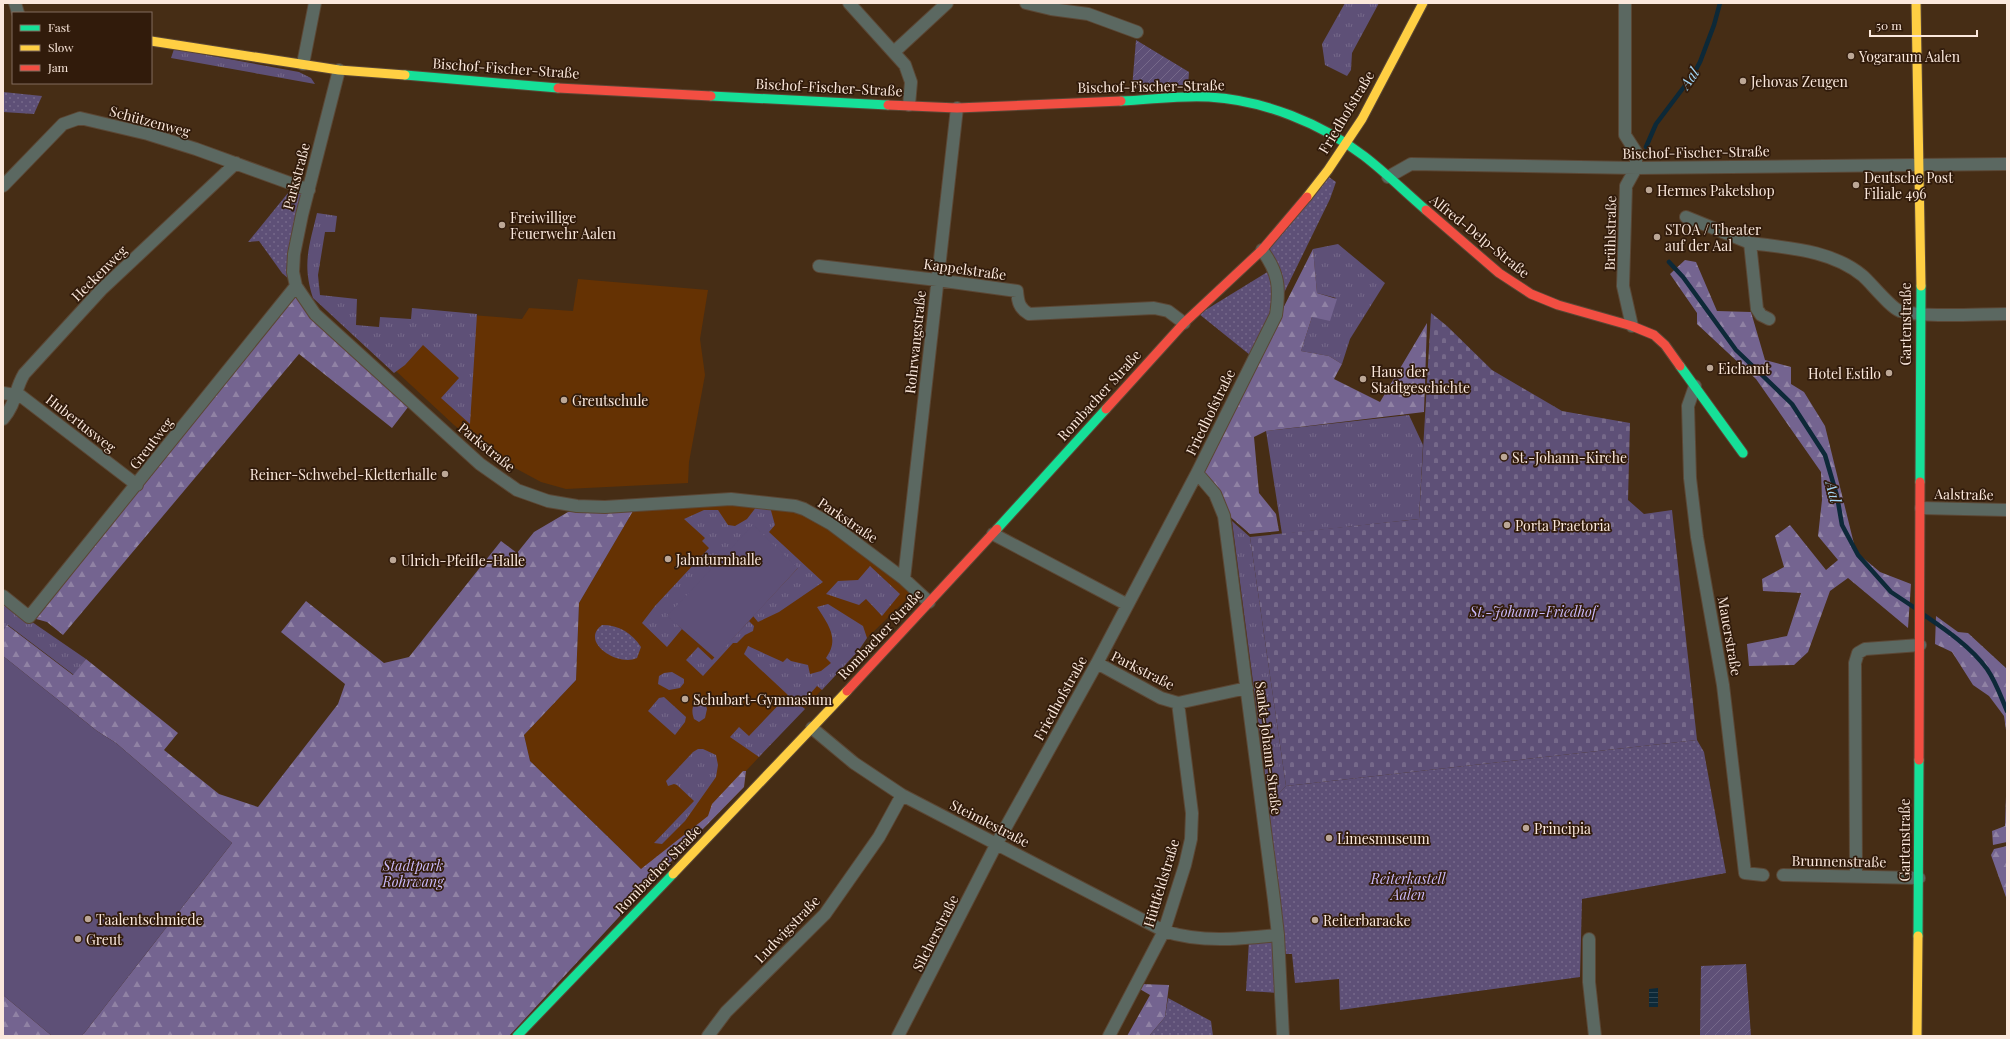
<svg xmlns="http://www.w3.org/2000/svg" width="2010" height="1039" font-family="'Playfair Display',serif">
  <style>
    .built { fill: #653203 }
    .grass { fill: url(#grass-tufts) }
    .forest { fill: url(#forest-firs) }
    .cemetery { fill: url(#cemetery-stones) }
    .park { fill: url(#park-dots) }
    .garden { fill: url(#garden-furrows) }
    .pitch { fill: #5e5077 }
    .water { fill: url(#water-rules) }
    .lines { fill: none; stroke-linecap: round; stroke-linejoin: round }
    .stream { stroke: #0d2938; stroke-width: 4.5 }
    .street-casing { stroke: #5b4735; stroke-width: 14 }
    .fast-casing { stroke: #5b4735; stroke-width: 11 }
    .slow-casing { stroke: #5b4735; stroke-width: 11 }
    .jam-casing { stroke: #5b4735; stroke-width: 11 }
    .street { stroke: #5b6861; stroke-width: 12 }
    .fast { stroke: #16e098; stroke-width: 9 }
    .slow { stroke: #ffcf43; stroke-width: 9 }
    .jam { stroke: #f24e42; stroke-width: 9 }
    .poi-dot { fill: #bca796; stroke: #311b0b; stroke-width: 1.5 }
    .labels { text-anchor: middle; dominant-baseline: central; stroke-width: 3.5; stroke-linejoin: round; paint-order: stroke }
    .poi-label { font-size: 14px; fill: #fbe8dc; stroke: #311b0b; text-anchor: start }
    .street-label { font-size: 14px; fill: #fbe8dc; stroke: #311b0b }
    .park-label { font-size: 14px; font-style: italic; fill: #c9b9fa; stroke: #311b0b }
    .water-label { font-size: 15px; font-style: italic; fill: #a1d4f3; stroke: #311b0b }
  </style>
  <defs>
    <pattern id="grass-tufts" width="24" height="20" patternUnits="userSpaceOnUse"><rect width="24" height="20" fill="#5e5077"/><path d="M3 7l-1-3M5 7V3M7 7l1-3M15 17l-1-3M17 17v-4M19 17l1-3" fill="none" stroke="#76698a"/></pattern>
    <pattern id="forest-firs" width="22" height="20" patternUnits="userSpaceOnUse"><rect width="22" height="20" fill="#746490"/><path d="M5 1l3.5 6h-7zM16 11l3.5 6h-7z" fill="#9082a4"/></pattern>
    <pattern id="cemetery-stones" width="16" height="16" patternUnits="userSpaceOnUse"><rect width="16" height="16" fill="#5e5077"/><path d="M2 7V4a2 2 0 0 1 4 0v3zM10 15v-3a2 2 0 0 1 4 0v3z" fill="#76698a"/></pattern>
    <pattern id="park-dots" width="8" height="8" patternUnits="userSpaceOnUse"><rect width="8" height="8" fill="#5e5077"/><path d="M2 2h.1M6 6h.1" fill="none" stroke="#76698a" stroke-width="1.8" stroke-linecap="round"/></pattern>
    <pattern id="garden-furrows" width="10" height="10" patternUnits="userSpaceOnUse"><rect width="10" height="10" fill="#5e5077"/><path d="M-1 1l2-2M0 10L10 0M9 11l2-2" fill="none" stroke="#76698a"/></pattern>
    <pattern id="water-rules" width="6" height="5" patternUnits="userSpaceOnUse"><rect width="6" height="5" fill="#0d2938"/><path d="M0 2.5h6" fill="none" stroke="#314854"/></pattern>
  </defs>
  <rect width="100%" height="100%" fill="#462d15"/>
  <path class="built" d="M 578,279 L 708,290 L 700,339 L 705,375 L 689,462 L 688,483 L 566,489 L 541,482 L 498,459 L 454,425 L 383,359 L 433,312 L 522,319 L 529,308 L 573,311 Z
    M 732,503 L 799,510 L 829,528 L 895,579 L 911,595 L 867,638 L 859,650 L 746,771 L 744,787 L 654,879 L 641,869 L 530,761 L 524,735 L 576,680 L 579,603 L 633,511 L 691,508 Z"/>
  <path class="grass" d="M 1345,3 L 1379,3 L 1352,53 L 1351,70 L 1347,76 L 1325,65 L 1322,44 Z
    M 174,49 L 299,72 L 311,78 L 315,84 L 171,58 Z
    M 317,213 L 337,216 L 335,232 L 325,232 L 318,275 L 320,295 L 357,299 L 356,325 L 379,327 L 380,317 L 411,319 L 412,308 L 477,314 L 470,424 L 441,398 L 459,378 L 423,345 L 405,365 L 394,373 L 313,298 C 302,264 309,247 317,213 Z
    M 1338,244 L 1385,283 L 1350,339 L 1342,364 L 1329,356 L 1301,351 L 1312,317 L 1336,298 L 1317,293 L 1313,249 Z
    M 1409,415 L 1423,445 L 1419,519 L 1282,534 L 1266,431 Z
    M 757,506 L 770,507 L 775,525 L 769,532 L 823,582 L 779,612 L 758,622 L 753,616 L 798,568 L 668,615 L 682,629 L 667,647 L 642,623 L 655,606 L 709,548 L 702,541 L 705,538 L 684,519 L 704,510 L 718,510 L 728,525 L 735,526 L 747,519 Z
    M 1232,521 L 1250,537 L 1286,786 L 1269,804 Z
    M 870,566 L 900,594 L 882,616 L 866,599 L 859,605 L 826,594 L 838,581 L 858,580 Z
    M 3,602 L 86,659 L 74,675 L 8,625 L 3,631 Z
    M 828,604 L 863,626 L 867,638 L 859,650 L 822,690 L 817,686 L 800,705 L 805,709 L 759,757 L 730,737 L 739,727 L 749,736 L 788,695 L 744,654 L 748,646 L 783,662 L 787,658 L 791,661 L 808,665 L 810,674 L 821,671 L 831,663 L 826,658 C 840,639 828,624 817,607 Z
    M 749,621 L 754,626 L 753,631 L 745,635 L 737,643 L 733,643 L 703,676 L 686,660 L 698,647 L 712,660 Z
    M 672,672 L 684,679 L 684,683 L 680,688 L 669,690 L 658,684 L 659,676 L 664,673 Z
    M 664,697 L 686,717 L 685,722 L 675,735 L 648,711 L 659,698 Z
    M 699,699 L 705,703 L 707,709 L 705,718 L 699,722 L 694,719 C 691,711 692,704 699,699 Z
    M 698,749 L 703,749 L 716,755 L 718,765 L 716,777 L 685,821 L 662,844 L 654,843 L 694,801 L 677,785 L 674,784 L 668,786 L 666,781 L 693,752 Z"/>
  <path class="forest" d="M 1313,249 L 1317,293 L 1337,299 L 1330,321 L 1312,317 L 1301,351 L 1329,356 L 1342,364 L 1334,379 L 1380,402 L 1427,323 L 1424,412 L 1266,431 L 1254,437 L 1259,493 L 1276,514 L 1279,531 L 1250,534 L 1227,514 L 1201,471 Z
    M 1685,260 L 1696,262 L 1717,311 L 1751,312 L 1765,360 L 1791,367 L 1791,384 L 1804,392 L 1825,426 L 1856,552 L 1880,572 L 1911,584 L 1908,628 L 1848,578 L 1830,591 L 1808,652 L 1794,665 L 1749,666 L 1747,644 L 1787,636 L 1801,593 L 1763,591 L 1762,579 L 1784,567 L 1775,536 L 1790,525 L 1826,570 L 1838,560 L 1818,536 L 1822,500 L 1821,472 L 1756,379 L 1697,324 L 1697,313 L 1670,274 Z
    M 296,286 L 412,402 L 392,428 L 299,354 L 63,635 L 47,622 L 29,617 Z
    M 633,511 L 579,603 L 576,680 L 524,735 L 530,761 L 641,869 L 708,816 L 712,804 L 743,771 L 746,771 L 744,787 L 654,879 L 509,1036 L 82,1036 L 232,843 L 116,743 L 97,731 L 3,656 L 3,631 L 7,625 L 73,675 L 86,659 L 178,733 L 164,750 L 219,794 L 258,807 L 338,704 L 345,684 L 281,632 L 306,601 L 384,663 L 409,657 L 501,541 L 517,553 L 534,532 L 568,512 Z
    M 1936,616 L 1958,632 L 1968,633 L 2007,669 L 2007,737 L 2004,716 L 1989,696 L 1973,685 L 1952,652 L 1935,644 Z
    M 2007,767 L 2007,842 L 1993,845 L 1992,831 L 2005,826 Z
    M 2007,846 L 2007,900 L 1991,855 L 1994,849 Z
    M 1141,984 L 1169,985 L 1165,1017 L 1149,1036 L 1127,1036 L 1150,995 L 1138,988 Z
    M 3,995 L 52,1036 L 4,1036 Z"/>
  <path class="cemetery" d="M 1431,313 L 1447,326 L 1492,370 L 1562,411 L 1630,423 L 1628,500 L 1644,514 L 1672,510 L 1697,740 L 1286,786 L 1250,537 L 1419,519 Z"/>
  <path class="park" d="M 3,92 L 42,96 L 34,114 L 3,112 Z
    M 1329,177 L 1336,182 L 1330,199 L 1283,295 L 1268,250 Z
    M 292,188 L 305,192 L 292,282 L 282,273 L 259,241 L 248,242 Z
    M 1269,271 L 1275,301 L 1267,322 L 1250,355 L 1199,314 Z
    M 602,625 C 619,625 632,633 641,647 L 637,658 C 618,667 579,642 602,625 Z
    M 1697,740 L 1704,752 L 1726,873 L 1582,899 L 1580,977 L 1340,1010 L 1339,979 L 1295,983 L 1292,954 L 1281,954 L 1269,804 L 1286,786 Z
    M 1276,938 L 1279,993 L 1246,991 L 1249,940 Z
    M 1168,998 L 1211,1021 L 1213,1036 L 1149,1036 L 1165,1017 Z"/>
  <path class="garden" d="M 1136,40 L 1189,72 L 1188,87 L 1132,88 Z
    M 1746,964 L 1751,1036 L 1700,1036 L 1701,966 Z"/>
  <path class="pitch" d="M 753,525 L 798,568 L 715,658 L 667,616 Z
    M 3,656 L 97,731 L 116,743 L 232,843 L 82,1036 L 52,1036 L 3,995 Z"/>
  <path class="water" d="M 1658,988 L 1658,1007 L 1649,1007 L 1649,989 Z"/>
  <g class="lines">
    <path class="stream" d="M 1646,147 L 1656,124 L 1693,75 L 1700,62 L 1714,25 L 1720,3
      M 1669,262 L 1683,277 L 1736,350 L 1792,404 L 1825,455 L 1837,496 L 1842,525 L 1858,555 L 1891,592 L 1915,608
      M 1924,615 C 1946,630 1971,647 1987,669 C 1996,682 2001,697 2007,711"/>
    <defs>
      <path id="street" d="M 15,3 L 18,13
        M 849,3 L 905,65 L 911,82 L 909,105
        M 1026,3 L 1051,9 L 1088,14 L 1137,32
        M 1625,3 L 1625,135 L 1636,152 L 1636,168 L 1626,186 L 1623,286 L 1632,326
        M 894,52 L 947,3
        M 303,64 L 315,3
        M 339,70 L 302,215 L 294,254 L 293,272 L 296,286 L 315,314 L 480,464 L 517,490 L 548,501 L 577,506 L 605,507 L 731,499 L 795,506 L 804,509 L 831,524 L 904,579 L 929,602
        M 1388,177 L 1411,164 L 1636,168 L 2007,164
        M 3,186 L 63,124 L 80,118 L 148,134 L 196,149 L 309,190
        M 1686,217 L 1750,243
        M 819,266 L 937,280 L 1017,291 C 1018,302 1019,308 1029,314 L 1154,308 L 1168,311 L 1184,323
        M 1769,319 L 1761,315 L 1757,309 L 1750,243 C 1788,248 1832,250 1863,276 C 1871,283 1891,308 1900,311 C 1928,318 1977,314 2007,314
        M 1695,386 L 1688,406 L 1690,478 L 1697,537 L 1723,685 L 1745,873 L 1763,875
        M 3,393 L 21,396 L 137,485
        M 3,419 C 17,402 14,391 24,374 L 101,290 L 236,163
        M 1197,473 L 1215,494 L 1224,516 L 1274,900 L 1278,935 L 1283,1036
        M 1921,508 L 2007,510
        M 993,534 L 1126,604
        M 904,579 L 957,108
        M 3,596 L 29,617 L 296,286
        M 1097,663 L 1161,698 L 1178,703 L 1247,688
        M 812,728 L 854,763 L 902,795 L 1164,931 C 1201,943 1239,939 1278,935
        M 1783,875 L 1919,878
        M 1856,876 L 1855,663 L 1858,653 L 1865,649 L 1920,645
        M 1589,939 L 1589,982 L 1595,1036
        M 708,1036 L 726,1012 L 825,914 L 879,837 L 902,795
        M 898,1036 L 997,843 L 1097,663 L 1197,473 L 1276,315 C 1280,288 1279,273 1262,250
        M 1109,1036 L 1164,931 L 1185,865 L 1191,839 L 1192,813 L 1178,703"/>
      <path id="fast" d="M 405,75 L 558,88
        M 711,96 L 888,105
        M 1121,101 C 1150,100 1180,95 1209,97 C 1263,100 1321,123 1364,156 C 1385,172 1405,192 1426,210
        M 1680,366 L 1743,453
        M 1920,482 L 1921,286
        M 997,529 L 1106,409
        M 1918,936 L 1919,760
        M 517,1036 L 673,874"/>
      <path id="slow" d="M 1916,3 L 1921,286
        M 151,41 L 339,70 L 405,75
        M 1307,197 L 1328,170 L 1362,119 L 1423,3
        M 673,874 L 847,691
        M 1917,1036 L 1918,936"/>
      <path id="jam" d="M 558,88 L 711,96
        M 888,105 L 957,108 L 1121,101
        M 1426,210 L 1499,273 L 1531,294 L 1558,305 L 1632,326 L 1654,335 L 1665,345 L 1680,366
        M 1106,409 L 1184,323 L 1262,250 L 1307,197
        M 847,691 L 997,529
        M 1919,760 L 1920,482"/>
    </defs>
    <use href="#street" class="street-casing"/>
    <use href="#fast" class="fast-casing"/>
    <use href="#slow" class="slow-casing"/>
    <use href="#jam" class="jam-casing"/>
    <use href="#street" class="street"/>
    <use href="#fast" class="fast"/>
    <use href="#slow" class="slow"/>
    <use href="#jam" class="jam"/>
  </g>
  <g class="poi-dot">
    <circle cx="1851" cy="56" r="4"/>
    <circle cx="1743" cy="81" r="4"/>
    <circle cx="1856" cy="185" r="4"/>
    <circle cx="1649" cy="190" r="4"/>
    <circle cx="502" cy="225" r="4"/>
    <circle cx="1657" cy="237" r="4"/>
    <circle cx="1710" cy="368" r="4"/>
    <circle cx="1889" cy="373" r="4"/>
    <circle cx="1363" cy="379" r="4"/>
    <circle cx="564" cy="400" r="4"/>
    <circle cx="1504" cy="457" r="4"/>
    <circle cx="445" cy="474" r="4"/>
    <circle cx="1507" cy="525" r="4"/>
    <circle cx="668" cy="559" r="4"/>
    <circle cx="393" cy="560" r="4"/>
    <circle cx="685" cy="699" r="4"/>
    <circle cx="1526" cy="828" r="4"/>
    <circle cx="1329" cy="838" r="4"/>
    <circle cx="88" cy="919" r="4"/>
    <circle cx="1315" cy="920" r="4"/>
    <circle cx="78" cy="939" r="4"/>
  </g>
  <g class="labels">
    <g class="poi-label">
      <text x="1859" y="56">Yogaraum Aalen</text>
      <text x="1751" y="81">Jehovas Zeugen</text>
      <text x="1864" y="177">Deutsche Post<tspan x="1864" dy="16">Filiale 496</tspan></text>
      <text x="1657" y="190">Hermes Paketshop</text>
      <text x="510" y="217">Freiwillige<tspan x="510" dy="16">Feuerwehr Aalen</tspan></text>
      <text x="1665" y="229">STOA / Theater<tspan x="1665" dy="16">auf der Aal</tspan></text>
      <text x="1718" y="368">Eichamt</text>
      <text x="1371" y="371">Haus der<tspan x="1371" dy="16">Stadtgeschichte</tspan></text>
      <text x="1881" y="373" text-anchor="end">Hotel Estilo</text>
      <text x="572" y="400">Greutschule</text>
      <text x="1512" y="457">St.-Johann-Kirche</text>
      <text x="437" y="474" text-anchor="end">Reiner-Schwebel-Kletterhalle</text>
      <text x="1515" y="525">Porta Praetoria</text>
      <text x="676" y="559">Jahnturnhalle</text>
      <text x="401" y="560">Ulrich-Pfeifle-Halle</text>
      <text x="693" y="699">Schubart-Gymnasium</text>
      <text x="1534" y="828">Principia</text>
      <text x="1337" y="838">Limesmuseum</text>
      <text x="96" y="919">Taalentschmiede</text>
      <text x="1323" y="920">Reiterbaracke</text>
      <text x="86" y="939">Greut</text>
    </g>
    <g class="street-label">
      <text transform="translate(506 68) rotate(4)">Bischof-Fischer-Straße</text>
      <text transform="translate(1151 86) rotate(-1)">Bischof-Fischer-Straße</text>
      <text transform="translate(829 87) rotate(3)">Bischof-Fischer-Straße</text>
      <text transform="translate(1346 112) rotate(-59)">Friedhofstraße</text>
      <text transform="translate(150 121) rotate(15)">Schützenweg</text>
      <text transform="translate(1696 152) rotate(-1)">Bischof-Fischer-Straße</text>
      <text transform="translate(296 176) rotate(-75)">Parkstraße</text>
      <text transform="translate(1610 233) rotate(-89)">Brühlstraße</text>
      <text transform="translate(1480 236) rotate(39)">Alfred-Delp-Straße</text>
      <text transform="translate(965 269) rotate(8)">Kappelstraße</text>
      <text transform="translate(99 273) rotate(-45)">Heckenweg</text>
      <text transform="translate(1905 324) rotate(-90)">Gartenstraße</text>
      <text transform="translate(915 342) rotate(-84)">Rohrwangstraße</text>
      <text transform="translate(1099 395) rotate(-48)">Rombacher Straße</text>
      <text transform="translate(1210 412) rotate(-64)">Friedhofstraße</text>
      <text transform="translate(81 423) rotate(38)">Hubertusweg</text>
      <text transform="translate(151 443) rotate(-52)">Greutweg</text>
      <text transform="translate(487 447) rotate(39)">Parkstraße</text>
      <text transform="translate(1964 494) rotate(1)">Aalstraße</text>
      <text transform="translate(848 520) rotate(34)">Parkstraße</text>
      <text transform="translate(880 634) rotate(-47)">Rombacher Straße</text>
      <text transform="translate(1730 636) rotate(80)">Mauerstraße</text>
      <text transform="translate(1143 670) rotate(27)">Parkstraße</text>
      <text transform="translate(1060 698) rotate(-61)">Friedhofstraße</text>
      <text transform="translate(1269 748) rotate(83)">Sankt-Johann-Straße</text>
      <text transform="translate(990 823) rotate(27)">Steimlestraße</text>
      <text transform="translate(1904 840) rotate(-90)">Gartenstraße</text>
      <text transform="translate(1839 861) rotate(1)">Brunnenstraße</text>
      <text transform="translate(658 869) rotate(-46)">Rombacher Straße</text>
      <text transform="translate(1161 883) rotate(-73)">Hüttfeldstraße</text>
      <text transform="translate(787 929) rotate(-46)">Ludwigstraße</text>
      <text transform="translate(935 933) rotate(-63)">Silcherstraße</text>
    </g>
    <g class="park-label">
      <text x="1533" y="611">St.-Johann-Friedhof</text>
      <text x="413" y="865">Stadtpark<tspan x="413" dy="16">Rohrwang</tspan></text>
      <text x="1408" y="878">Reiterkastell<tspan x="1408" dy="16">Aalen</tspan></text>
    </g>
    <g class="water-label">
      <text transform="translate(1689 78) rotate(-55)">Aal</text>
      <text transform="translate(1834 492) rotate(76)">Aal</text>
    </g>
  </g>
  <rect width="2010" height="1039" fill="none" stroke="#fbe8dc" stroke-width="8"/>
  <rect x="12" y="12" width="140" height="72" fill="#311b0b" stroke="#826d5f"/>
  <rect x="20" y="25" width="20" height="6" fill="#16e098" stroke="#826d5f"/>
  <text x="48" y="32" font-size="12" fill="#fbe8dc">Fast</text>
  <rect x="20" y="45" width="20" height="6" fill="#ffcf43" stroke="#826d5f"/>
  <text x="48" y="52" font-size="12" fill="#fbe8dc">Slow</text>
  <rect x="20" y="65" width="20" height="6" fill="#f24e42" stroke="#826d5f"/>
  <text x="48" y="72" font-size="12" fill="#fbe8dc">Jam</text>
  <path d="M1870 30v6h107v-6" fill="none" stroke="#fbe8dc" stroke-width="2"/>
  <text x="1876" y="30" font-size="12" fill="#fbe8dc" stroke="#311b0b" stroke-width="3" paint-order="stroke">50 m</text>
</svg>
